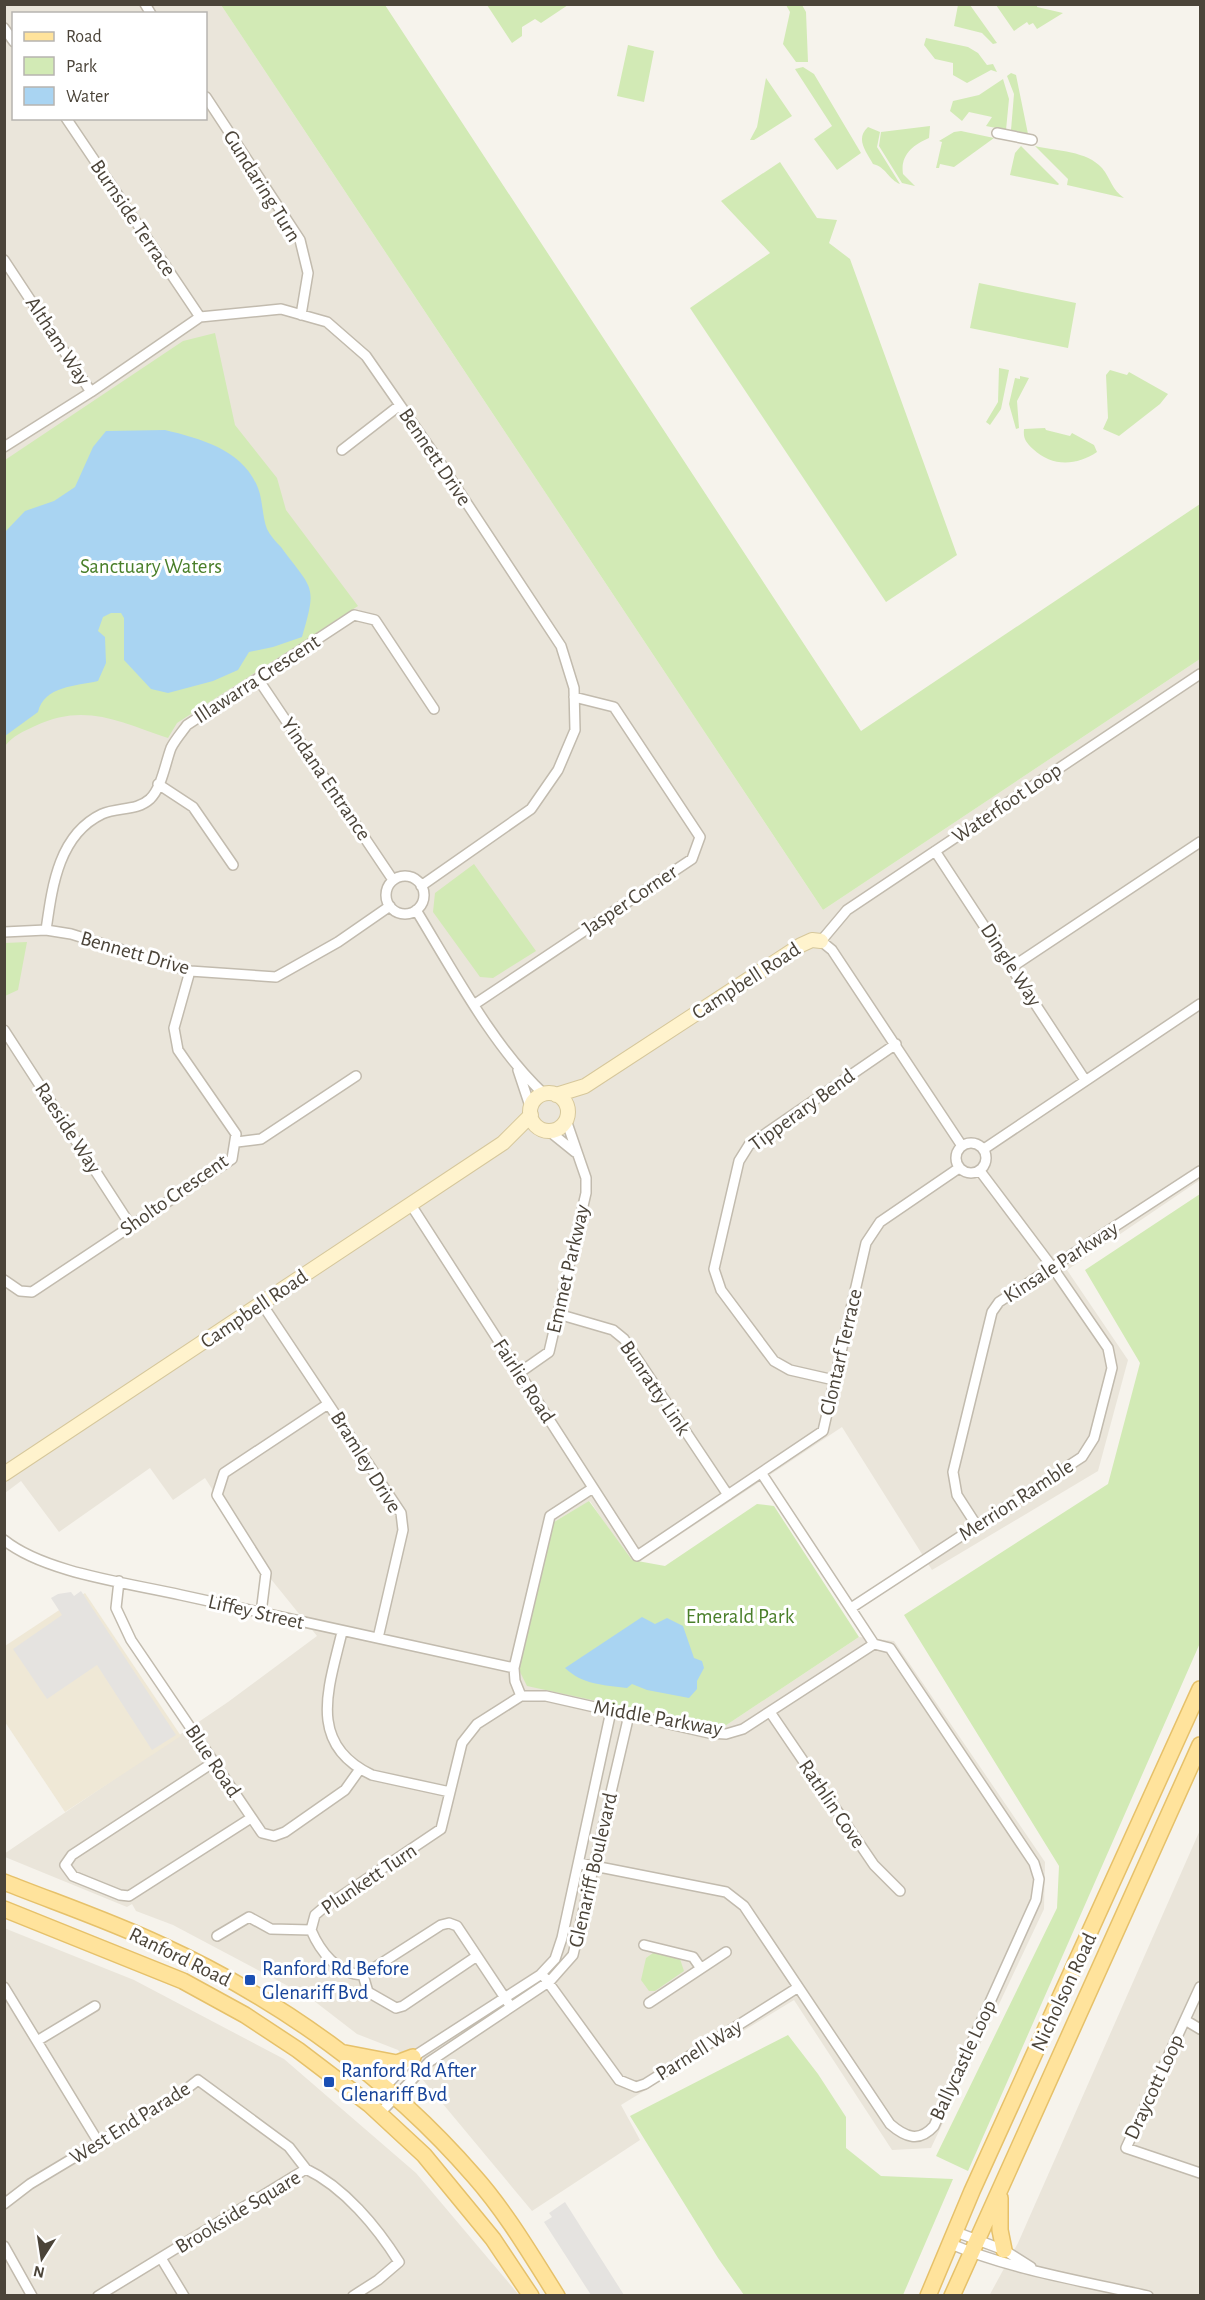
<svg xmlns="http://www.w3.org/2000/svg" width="1205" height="2300" font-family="'Alegreya Sans',sans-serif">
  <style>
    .residential { fill: #eae5da; fill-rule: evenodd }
    .education { fill: #efe8d6 }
    .green { fill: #d2eab5 }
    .parking { fill: #e5e3e0 }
    .water { fill: #a9d4f2 }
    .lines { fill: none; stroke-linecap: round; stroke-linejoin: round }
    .street-casing { stroke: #c2bbae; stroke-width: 12 }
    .secondary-casing { stroke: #d6c79b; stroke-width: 16 }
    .primary-casing { stroke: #e6c16a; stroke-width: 18 }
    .street { stroke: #fff; stroke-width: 9 }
    .secondary { stroke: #fff3cd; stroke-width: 14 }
    .primary { stroke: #ffe39c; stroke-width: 15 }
    .transit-dot { fill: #1a4fb4; stroke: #fff; stroke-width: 2 }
    .labels { text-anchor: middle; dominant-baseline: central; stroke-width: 6; stroke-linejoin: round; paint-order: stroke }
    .street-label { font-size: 21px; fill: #4b4439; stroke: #fff }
    .park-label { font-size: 21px; fill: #4a7f2a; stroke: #fff }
    .transit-label { font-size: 21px; fill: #164399; stroke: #fff; text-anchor: start }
  </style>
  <rect width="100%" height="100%" fill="#f6f3ec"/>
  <path class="residential" d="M 5,5 L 221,5 L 823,910 L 1200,659 L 1200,1180 L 1067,1270 L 1128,1360 L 1098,1471 L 932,1570 L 842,1427 L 633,1566 L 590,1501 L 554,1522 L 518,1668 L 722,1728 L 859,1637 L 894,1641 L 1045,1862 L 1044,1909 L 931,2148 L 892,2150 L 794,2000 L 621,2105 L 640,2140 L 532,2211 L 398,2050 L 357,2034 L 309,1997 L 173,1925 L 136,1911 L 132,1904 L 127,1907 L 5,1857 L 4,1854 L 228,1702 L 317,1636 L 266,1573 L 205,1478 L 173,1500 L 150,1468 L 59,1532 L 21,1481 L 5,1493 ZM 14,14 L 206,14 L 206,118 L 14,118 Z
    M 1200,1830 L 1200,2295 L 989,2296 L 1018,2243 Z
    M 4,1928 L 134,1980 L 284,2059 L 416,2173 L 519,2295 L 5,2295 Z"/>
  <path class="education" d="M 85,1593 L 181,1736 L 65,1812 L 5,1722 L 5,1646 Z"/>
  <path class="green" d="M 221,5 L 385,5 L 861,731 L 1200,504 L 1200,659 L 823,910 Z
    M 487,5 L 568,5 L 541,23 L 535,19 L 522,27 L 522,36 L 512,43 Z
    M 786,5 L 802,5 L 806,12 L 808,62 L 796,62 L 783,44 L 790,12 Z
    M 958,5 L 970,5 L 997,43 L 993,44 L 982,33 L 954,26 Z
    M 996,5 L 1037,5 L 1037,7 L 1063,13 L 1037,29 L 1033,23 L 1029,25 L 1027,22 L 1014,31 Z
    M 926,38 L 968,47 L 978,53 L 987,65 L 993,64 L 997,72 L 991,70 L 967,83 L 953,75 L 953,63 L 935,59 L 924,45 Z
    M 628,45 L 654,51 L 644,102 L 617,96 Z
    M 803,67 L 814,74 L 861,153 L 837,170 L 814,139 L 832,126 L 795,69 Z
    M 1011,73 L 1016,75 L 1028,134 L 1011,130 L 1014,94 L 1007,76 Z
    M 766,78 L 792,116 L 754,140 L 750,140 L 757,127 Z
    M 1003,79 L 1009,99 L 1006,130 L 986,126 L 992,117 L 969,112 L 962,121 L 950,111 L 953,101 L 979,95 Z
    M 930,126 L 929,138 C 913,145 900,155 903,174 L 915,186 L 902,183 L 879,146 L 881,132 Z
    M 868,127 L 880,132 L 877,147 L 900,184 C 889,180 886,167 873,164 C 866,151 855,139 868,127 Z
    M 961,131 L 994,138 L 954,167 L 940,164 L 939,168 L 936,168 L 942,142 L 939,141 L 954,132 Z
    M 1021,146 L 1059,184 L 1058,185 L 1010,175 L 1015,153 Z
    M 1035,146 C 1057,151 1087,151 1102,168 C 1111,179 1112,190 1124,198 L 1067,185 L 1068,179 Z
    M 780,162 L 817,218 L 837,220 L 829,243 L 850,259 L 957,555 L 886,602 L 690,308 L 770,253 L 721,201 Z
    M 979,283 L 1076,303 L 1068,348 L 970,328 Z
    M 215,333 L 235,425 L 277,478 L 286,510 L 358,606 L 177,723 L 168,738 C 120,722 85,702 35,726 C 22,732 13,736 5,746 L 5,460 L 183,341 Z
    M 999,368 L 1009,370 L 1001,409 L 990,425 L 986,422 L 998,402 Z
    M 1110,370 L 1127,375 L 1129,372 L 1168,394 L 1160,404 L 1119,436 L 1103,429 L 1108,418 L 1106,375 Z
    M 1020,376 L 1029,378 L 1017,401 L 1019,428 L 1016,429 L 1009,404 L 1015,378 L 1020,379 Z
    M 1045,428 L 1046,430 L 1070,436 L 1072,433 L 1094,445 L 1097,452 C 1076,466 1052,467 1033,449 C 1026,442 1023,439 1024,429 Z
    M 474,864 L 536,951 L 493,978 L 480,977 L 433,912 L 435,893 Z
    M 27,942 L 18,990 L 5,996 L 5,943 Z
    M 1200,1194 L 1200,1643 L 968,2171 L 936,2156 L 1057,1908 L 1059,1866 L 904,1615 L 1108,1484 L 1140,1363 L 1085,1270 Z
    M 589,1501 L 632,1560 L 665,1566 L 757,1504 L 774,1506 L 859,1637 L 722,1728 L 527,1686 L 518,1668 L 554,1522 Z
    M 653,1953 L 680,1959 L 684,1971 L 655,1991 L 649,1991 L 641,1980 L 646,1958 Z
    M 788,2035 L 818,2074 L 846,2117 L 846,2148 L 881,2176 L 953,2179 L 903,2295 L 744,2295 L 718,2258 L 630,2116 Z"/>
  <path class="parking" d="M 81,1591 L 176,1735 L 152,1750 L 97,1665 L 47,1699 L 13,1649 L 62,1615 L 51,1598 L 58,1594 L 71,1592 L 74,1596 Z
    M 565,2202 L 624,2295 L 591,2295 L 544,2222 L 552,2217 L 549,2213 Z"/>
  <path class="water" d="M 165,430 C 202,439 243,450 258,488 C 263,501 262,516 267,529 C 270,535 276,542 281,547 C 312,590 318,583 302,637 L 273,647 L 249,652 L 238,670 L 213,681 L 168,693 L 151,689 L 124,660 L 124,618 L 121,613 L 111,613 L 103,617 L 98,631 L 105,637 L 106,663 L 98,681 C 76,686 44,686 38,712 L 5,736 L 5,532 L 25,511 L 54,501 L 75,487 L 93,447 L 106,431 Z
    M 642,1617 L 655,1624 L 667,1618 L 683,1626 L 694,1658 L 702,1661 L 704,1668 L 697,1681 L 697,1689 L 689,1698 L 647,1690 L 632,1684 L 627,1688 C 604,1685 583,1685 565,1668 Z"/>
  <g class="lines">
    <defs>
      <path id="street" d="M 145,4 L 151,14
        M 4,28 L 14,42
        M 206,97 L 300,240 L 308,273 L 301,315
        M 66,118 L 200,317
        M 997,133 L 1032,140
        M 4,260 L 91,392
        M 4,447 L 91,392 L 200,317 L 281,309 L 327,322 L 366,356 L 443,467 L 561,646 L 574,688 L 575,730 L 558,770 L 531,809 L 421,886
        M 342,450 L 400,405
        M 258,679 L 393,880
        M 158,784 L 193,807 L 233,865
        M 935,851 L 1085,1080
        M386 895a19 19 0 1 1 38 0a19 19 0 1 1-38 0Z
        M 416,910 C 452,969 494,1048 544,1094
        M 46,930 C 52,888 58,835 102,814 C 118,807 137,811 150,799 C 162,787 165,764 171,748 C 175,740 182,732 187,725 L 354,615 L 375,620 L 434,709
        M 4,932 L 46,930 L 71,934 L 190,971 L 276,977 L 338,942 L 390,906
        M 1012,967 L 1200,842
        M 475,1004 L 692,859 L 700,837 L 614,707 L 574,697
        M 4,1030 L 131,1226
        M 518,1070 L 531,1109
        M 549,1131 L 575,1152
        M 237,1142 L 261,1139 L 356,1076
        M956 1158a15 15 0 1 1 30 0a15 15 0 1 1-30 0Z
        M 962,1146 L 832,950 L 821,941 L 847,910 L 1200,674
        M 984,1149 L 1200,1004
        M 411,1205 L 637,1556 L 823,1431 L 866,1243 L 880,1222 L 959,1168
        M 4,1280 L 20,1291 L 32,1292 L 232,1159 L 236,1134 L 178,1050 L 174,1028 L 190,971
        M 262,1304 L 401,1513 L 403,1530 L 378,1638
        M 558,1314 L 613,1330 L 624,1339 L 728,1495
        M 519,1373 L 549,1352 L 586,1193 L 586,1178 L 566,1120
        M 834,1380 L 790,1370 L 774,1361 L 721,1290 L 714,1269 L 739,1161 L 749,1145 L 896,1044
        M 762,1474 L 874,1644
        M 593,1488 L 550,1516 L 514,1668 L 515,1681 L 521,1696 L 546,1696 L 709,1733 L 726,1734 L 743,1729 L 874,1644
        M 977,1526 L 957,1495 L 953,1472 L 992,1312 L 999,1302 L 1200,1171
        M 4,1540 C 45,1573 129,1583 181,1595 C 292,1620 403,1644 514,1668
        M 119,1581 L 116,1608 L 131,1640 L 262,1833 L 274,1836 L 285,1832 L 345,1790 L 360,1769
        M 851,1608 L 1082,1457 L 1094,1438 L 1112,1368 L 1108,1348 L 1053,1268 L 980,1171
        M 261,1613 L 266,1573 L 217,1495 L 224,1473 L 328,1404
        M 342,1632 C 329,1687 306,1744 372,1775 L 450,1792
        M 770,1712 L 874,1865 L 900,1891
        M 214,1762 L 72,1855 L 65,1865 L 73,1876 L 120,1895 L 129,1896 L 251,1818
        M 579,1863 L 726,1892 L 744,1906 L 890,2124 C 905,2137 919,2143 934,2126 L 1036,1900 L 1039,1879 L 1034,1863 L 890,1648 L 874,1644
        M 217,1936 L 249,1917 L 271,1929 L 311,1930
        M 644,1945 L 693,1957 L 700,1967
        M 363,1975 L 368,1992 L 396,2008 L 403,2006 L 477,1956
        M 545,1978 L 619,2080 L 636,2087 L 645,2084 L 797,1988
        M 4,1987 L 99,2143
        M 1200,1987 L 1126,2148 L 1200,2173
        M 649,2003 L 726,1952
        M 511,2007 L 457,1926 L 449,1923 L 441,1925 L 363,1975 C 337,1974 320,1951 311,1930 L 315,1915 L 322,1909 L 441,1829 L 462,1743 L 477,1724 L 521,1696
        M 1185,2020 L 1200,2029
        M 37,2041 L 95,2006
        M 369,2104 L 413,2057 L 540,1975 L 555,1959 L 562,1938 L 611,1711
        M 380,2113 L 429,2062 L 550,1981 L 573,1955 L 629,1715
        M 4,2204 L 30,2184 L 180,2094 L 198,2080 L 289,2147 L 306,2169
        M 956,2232 L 1004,2250 L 1031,2267
        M 951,2244 C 1012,2270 1083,2281 1148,2296
        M 4,2246 L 32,2296
        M 161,2258 L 184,2296
        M 98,2296 L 306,2169 C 344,2187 377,2227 399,2262 L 378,2280 L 353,2296"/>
      <path id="secondary" d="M530 1112a19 19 0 1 1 38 0a19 19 0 1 1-38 0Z
        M 556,1095 L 585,1086 L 801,945 L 812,940 L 821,941
        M 4,1474 L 503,1143 L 531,1115"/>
      <path id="primary" d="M 4,1882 C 57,1903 110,1921 161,1945 C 279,1999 388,2077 474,2176 C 506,2212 531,2255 557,2296
        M 4,1909 L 183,1981 L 245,2015 L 298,2050 L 369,2104 L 424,2155 L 493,2239 L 531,2296
        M 345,2053 L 397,2063 L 413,2057
        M 1000,2198 L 1000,2230 L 1004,2250
        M 928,2296 L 972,2191 L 1200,1689
        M 952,2296 L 1200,1745"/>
    </defs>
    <use href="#street" class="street-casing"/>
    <use href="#secondary" class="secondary-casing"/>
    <use href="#primary" class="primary-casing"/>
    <use href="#street" class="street"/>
    <use href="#secondary" class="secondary"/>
    <use href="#primary" class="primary"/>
  </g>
  <g class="transit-dot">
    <rect x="244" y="1974" width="12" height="12" rx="3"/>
    <rect x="323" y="2076" width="12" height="12" rx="3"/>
  </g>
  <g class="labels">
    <g class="street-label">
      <text transform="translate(262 186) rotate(58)">Gundaring Turn</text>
      <text transform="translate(133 218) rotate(56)">Burnside Terrace</text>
      <text transform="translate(58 341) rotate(57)">Altham Way</text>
      <text transform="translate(435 457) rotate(56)">Bennett Drive</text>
      <text transform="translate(257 679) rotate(-33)">Illawarra Crescent</text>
      <text transform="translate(326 779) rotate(56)">Yindana Entrance</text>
      <text transform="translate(1007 803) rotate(-34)">Waterfoot Loop</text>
      <text transform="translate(630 900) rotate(-34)">Jasper Corner</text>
      <text transform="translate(135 953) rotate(16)">Bennett Drive</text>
      <text transform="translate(1011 965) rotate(57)">Dingle Way</text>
      <text transform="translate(746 981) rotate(-33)">Campbell Road</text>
      <text transform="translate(802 1110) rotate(-36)">Tipperary Bend</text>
      <text transform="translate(68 1128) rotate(57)">Raeside Way</text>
      <text transform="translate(174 1195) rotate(-35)">Sholto Crescent</text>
      <text transform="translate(1061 1262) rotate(-33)">Kinsale Parkway</text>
      <text transform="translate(568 1269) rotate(-77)">Emmet Parkway</text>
      <text transform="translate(254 1309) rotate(-34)">Campbell Road</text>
      <text transform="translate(841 1352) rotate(-77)">Clontarf Terrace</text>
      <text transform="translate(524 1381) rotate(57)">Fairlie Road</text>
      <text transform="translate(655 1388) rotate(56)">Bunratty Link</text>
      <text transform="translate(366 1462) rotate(58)">Bramley Drive</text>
      <text transform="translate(1016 1500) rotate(-33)">Merrion Ramble</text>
      <text transform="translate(256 1612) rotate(13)">Liffey Street</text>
      <text transform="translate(658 1718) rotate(10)">Middle Parkway</text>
      <text transform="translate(213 1761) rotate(56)">Blue Road</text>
      <text transform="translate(832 1804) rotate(56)">Rathlin Cove</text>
      <text transform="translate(593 1870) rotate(-77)">Glenariff Boulevard</text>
      <text transform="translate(369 1879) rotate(-34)">Plunkett Turn</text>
      <text transform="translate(180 1957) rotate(26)">Ranford Road</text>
      <text transform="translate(1064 1992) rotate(-65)">Nicholson Road</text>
      <text transform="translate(699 2050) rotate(-32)">Parnell Way</text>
      <text transform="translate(963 2060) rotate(-65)">Ballycastle Loop</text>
      <text transform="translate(1154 2087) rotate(-65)">Draycott Loop</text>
      <text transform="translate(130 2123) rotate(-32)">West End Parade</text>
      <text transform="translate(238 2212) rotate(-31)">Brookside Square</text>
    </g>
    <g class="park-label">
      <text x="151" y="566">Sanctuary Waters</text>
      <text x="740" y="1616">Emerald Park</text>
    </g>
    <g class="transit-label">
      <text x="262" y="1968">Ranford Rd Before<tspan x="262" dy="24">Glenariff Bvd</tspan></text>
      <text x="341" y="2070">Ranford Rd After<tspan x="341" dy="24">Glenariff Bvd</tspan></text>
    </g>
  </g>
  <rect width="1205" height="2300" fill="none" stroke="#4b4439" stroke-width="12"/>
  <rect x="12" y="12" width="195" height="108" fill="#ffffff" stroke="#b7b4b0" stroke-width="1.5"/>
  <rect x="24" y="32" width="30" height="9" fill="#ffe39c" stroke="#b7b4b0" stroke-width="1.5"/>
  <text x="66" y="42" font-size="18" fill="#4b4439">Road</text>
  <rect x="24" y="57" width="30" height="18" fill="#d2eab5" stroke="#b7b4b0" stroke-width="1.5"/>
  <text x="66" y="72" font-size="18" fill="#4b4439">Park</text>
  <rect x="24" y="87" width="30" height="18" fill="#a9d4f2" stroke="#b7b4b0" stroke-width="1.5"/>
  <text x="66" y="102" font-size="18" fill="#4b4439">Water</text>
  <g transform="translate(42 2258) rotate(192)" stroke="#ffffff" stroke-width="4.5" paint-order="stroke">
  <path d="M0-4.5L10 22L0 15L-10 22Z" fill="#4b4439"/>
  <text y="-9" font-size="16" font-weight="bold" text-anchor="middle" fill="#4b4439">N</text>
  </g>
</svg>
